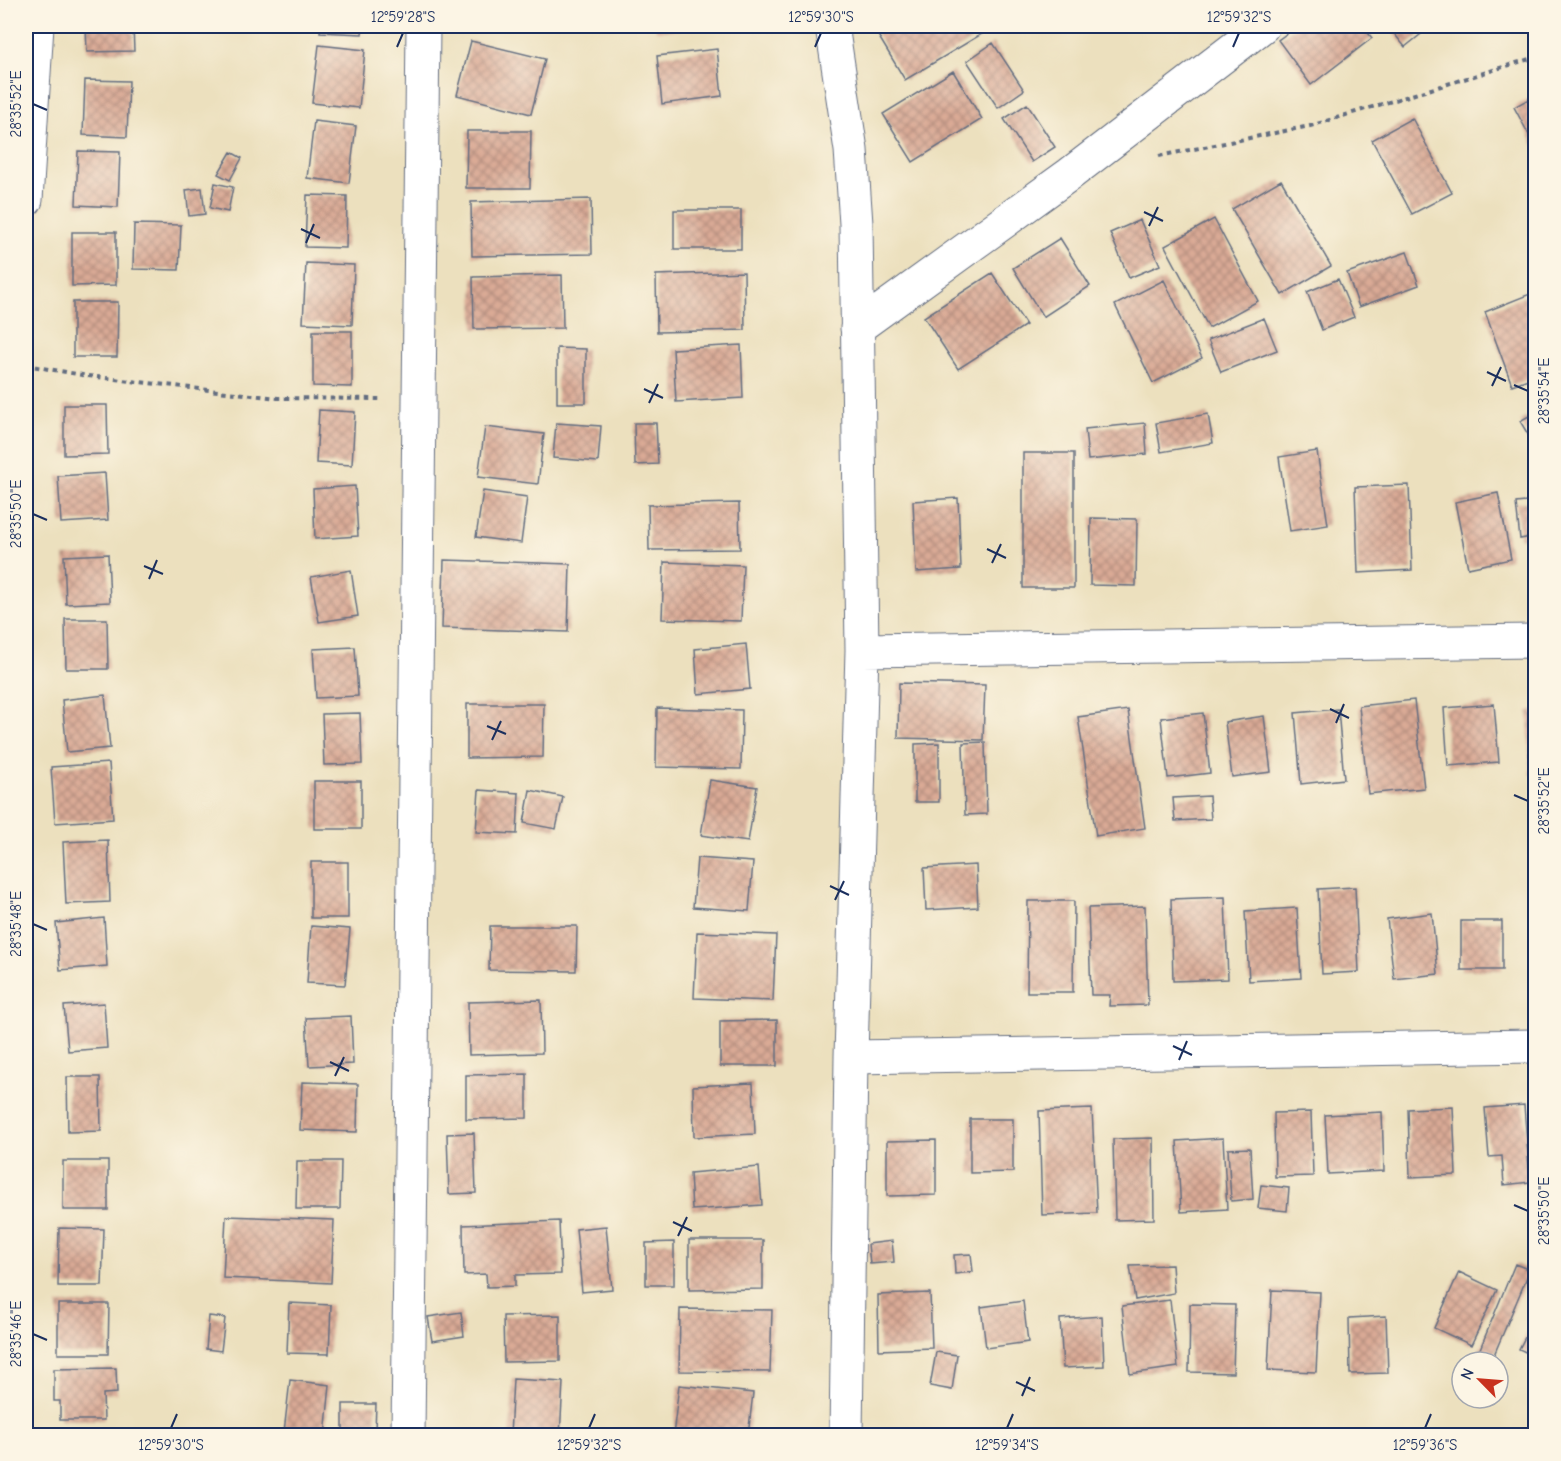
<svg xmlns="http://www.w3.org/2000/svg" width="1561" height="1461" font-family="'Comic Neue',sans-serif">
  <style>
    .building { fill: url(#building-cross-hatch) }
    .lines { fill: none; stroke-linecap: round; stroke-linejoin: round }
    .street-casing { stroke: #646d80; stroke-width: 35 }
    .path { stroke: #646d80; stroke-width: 4; stroke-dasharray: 4.5 4.5; stroke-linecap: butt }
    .street { stroke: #fff; stroke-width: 33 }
    .ticks { fill: none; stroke: #1b2f5e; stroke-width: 2 }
    .neatline { fill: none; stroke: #1b2f5e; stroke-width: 2 }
    .ticks-label { font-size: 15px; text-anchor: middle; fill: #1b2f5e }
  </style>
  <defs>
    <pattern id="building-cross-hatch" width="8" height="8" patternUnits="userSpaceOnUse" patternTransform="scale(1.5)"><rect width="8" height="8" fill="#daaa95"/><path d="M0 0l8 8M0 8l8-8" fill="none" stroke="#b08b7d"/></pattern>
  </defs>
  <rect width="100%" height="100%" fill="#fcf5e5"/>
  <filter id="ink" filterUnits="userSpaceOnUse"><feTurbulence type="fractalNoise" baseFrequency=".0167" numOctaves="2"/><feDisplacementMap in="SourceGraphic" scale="12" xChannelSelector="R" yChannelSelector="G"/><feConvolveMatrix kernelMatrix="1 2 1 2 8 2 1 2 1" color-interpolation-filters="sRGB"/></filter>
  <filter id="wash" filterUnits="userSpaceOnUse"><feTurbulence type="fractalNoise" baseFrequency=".008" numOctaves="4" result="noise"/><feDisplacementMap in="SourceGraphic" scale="24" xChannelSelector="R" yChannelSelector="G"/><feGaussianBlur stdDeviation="1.35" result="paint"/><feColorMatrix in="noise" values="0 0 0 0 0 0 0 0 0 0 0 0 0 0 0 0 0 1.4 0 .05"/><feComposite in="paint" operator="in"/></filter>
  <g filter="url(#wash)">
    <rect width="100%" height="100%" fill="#ece0be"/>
    <g id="blocks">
      <path class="building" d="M 86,26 L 133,26 L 134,51 L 87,52 Z
        M 321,26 L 363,26 L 362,34 L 320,32 Z
        M 656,26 L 715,26 L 715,27 L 656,31 Z
        M 887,26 L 981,26 L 985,32 L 905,80 L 876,32 Z
        M 1297,26 L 1363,26 L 1372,38 L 1311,85 L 1278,40 Z
        M 1388,26 L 1431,26 L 1405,47 Z
        M 471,41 L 545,59 L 531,114 L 457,95 Z
        M 993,43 L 1024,90 L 998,108 L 967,61 Z
        M 319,45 L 365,50 L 359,108 L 312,103 Z
        M 717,49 L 722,96 L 662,104 L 657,56 Z
        M 953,71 L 982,119 L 913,162 L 883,114 Z
        M 85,80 L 129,81 L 127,137 L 83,135 Z
        M 1536,95 L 1536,148 L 1514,107 Z
        M 1027,104 L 1055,147 L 1032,162 L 1004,119 Z
        M 1412,118 L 1452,193 L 1412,214 L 1372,140 Z
        M 314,121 L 356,126 L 349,183 L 307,178 Z
        M 467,131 L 531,131 L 530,188 L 466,188 Z
        M 78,151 L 120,152 L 118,207 L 76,205 Z
        M 231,152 L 242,158 L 230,180 L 218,174 Z
        M 1281,180 L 1331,266 L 1282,295 L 1232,209 Z
        M 215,183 L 233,187 L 228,212 L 210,208 Z
        M 202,188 L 205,214 L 189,216 L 186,190 Z
        M 307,195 L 347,196 L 346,248 L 305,247 Z
        M 591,199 L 592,254 L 472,256 L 471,202 Z
        M 674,210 L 741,210 L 741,249 L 674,249 Z
        M 1214,219 L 1258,301 L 1209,328 L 1165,246 Z
        M 1140,220 L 1160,265 L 1129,278 L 1110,233 Z
        M 134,224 L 181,225 L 179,270 L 133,269 Z
        M 72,232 L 116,232 L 116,285 L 72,286 Z
        M 1060,238 L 1090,286 L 1043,317 L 1013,268 Z
        M 1407,252 L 1419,285 L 1359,307 L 1347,273 Z
        M 306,263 L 354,265 L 352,325 L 303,323 Z
        M 744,272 L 745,330 L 657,332 L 656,275 Z
        M 992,273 L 1026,325 L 958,369 L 924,317 Z
        M 562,275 L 563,328 L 474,329 L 473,277 Z
        M 1338,279 L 1354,317 L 1322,330 L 1307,292 Z
        M 1164,280 L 1202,358 L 1153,383 L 1115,305 Z
        M 1535,292 L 1536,376 L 1512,385 L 1485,312 Z
        M 73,302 L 118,302 L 117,357 L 73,357 Z
        M 1264,318 L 1277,350 L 1221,372 L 1208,340 Z
        M 313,331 L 352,331 L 352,387 L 313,386 Z
        M 741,345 L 743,398 L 676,402 L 673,349 Z
        M 557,348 L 586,349 L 586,403 L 557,403 Z
        M 64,405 L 107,405 L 108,454 L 64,455 Z
        M 319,410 L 355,412 L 352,465 L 316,463 Z
        M 1536,412 L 1536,448 L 1520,421 Z
        M 1208,414 L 1213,443 L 1161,452 L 1156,423 Z
        M 556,423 L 601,426 L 598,462 L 553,458 Z
        M 634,423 L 656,423 L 658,464 L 635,465 Z
        M 1145,423 L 1147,454 L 1088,460 L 1085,429 Z
        M 485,427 L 544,434 L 538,484 L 478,477 Z
        M 1317,451 L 1328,525 L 1290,531 L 1279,457 Z
        M 1023,453 L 1074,453 L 1074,588 L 1023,588 Z
        M 105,473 L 108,520 L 61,523 L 58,476 Z
        M 1409,485 L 1412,570 L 1358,573 L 1355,487 Z
        M 355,486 L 358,536 L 315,539 L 313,489 Z
        M 483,491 L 527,497 L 521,543 L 476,537 Z
        M 1498,493 L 1511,559 L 1468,568 L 1455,502 Z
        M 958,498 L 961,569 L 916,572 L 913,501 Z
        M 1536,501 L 1536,565 L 1534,565 L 1531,537 L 1520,539 L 1516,503 Z
        M 739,503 L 740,549 L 649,550 L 648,505 Z
        M 1091,518 L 1137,519 L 1136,586 L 1090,585 Z
        M 108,554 L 110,602 L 66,604 L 64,556 Z
        M 444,560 L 570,564 L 568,632 L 442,628 Z
        M 664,562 L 743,565 L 741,621 L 662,619 Z
        M 351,570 L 358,616 L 319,622 L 311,577 Z
        M 65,619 L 107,619 L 108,669 L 66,669 Z
        M 746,644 L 750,689 L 698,694 L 695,649 Z
        M 355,647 L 358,696 L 316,698 L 313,649 Z
        M 899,683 L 985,685 L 983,740 L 898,738 Z
        M 105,695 L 110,748 L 67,752 L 62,700 Z
        M 1414,700 L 1424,788 L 1368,794 L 1359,706 Z
        M 467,704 L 544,704 L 543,757 L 467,758 Z
        M 1494,704 L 1499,762 L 1448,766 L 1444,708 Z
        M 657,708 L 742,710 L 741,769 L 656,767 Z
        M 1338,709 L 1344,779 L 1301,784 L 1295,713 Z
        M 1128,710 L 1145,828 L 1096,836 L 1078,717 Z
        M 1528,711 L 1536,711 L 1536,775 L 1530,775 Z
        M 360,713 L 362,764 L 324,765 L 322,714 Z
        M 1203,713 L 1210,773 L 1168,778 L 1161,718 Z
        M 1264,716 L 1271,772 L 1232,777 L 1225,722 Z
        M 985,742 L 987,814 L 965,815 L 963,743 Z
        M 939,743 L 939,802 L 915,802 L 915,744 Z
        M 109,763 L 113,819 L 55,823 L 51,767 Z
        M 710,780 L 757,787 L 748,842 L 701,835 Z
        M 314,781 L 361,781 L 361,829 L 314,829 Z
        M 479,790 L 519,793 L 517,834 L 476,832 Z
        M 530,790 L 563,797 L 556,829 L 524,823 Z
        M 1209,796 L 1211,819 L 1175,821 L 1173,798 Z
        M 108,840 L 110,902 L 66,904 L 63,842 Z
        M 697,858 L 753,862 L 749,911 L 693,907 Z
        M 311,862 L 348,862 L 348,918 L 311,918 Z
        M 976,865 L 978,907 L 926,910 L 924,868 Z
        M 1355,887 L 1359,972 L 1322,974 L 1318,889 Z
        M 1225,897 L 1228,979 L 1173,981 L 1171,899 Z
        M 1028,901 L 1074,901 L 1073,992 L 1027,992 Z
        M 1145,906 L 1148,1005 L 1109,1006 L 1110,995 L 1091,995 L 1088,908 Z
        M 1297,908 L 1301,978 L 1249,981 L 1245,911 Z
        M 1432,913 L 1438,974 L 1394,979 L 1387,919 Z
        M 104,918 L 107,966 L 60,970 L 56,923 Z
        M 1461,921 L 1502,921 L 1502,970 L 1461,970 Z
        M 311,926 L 350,929 L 345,985 L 307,983 Z
        M 490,926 L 577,926 L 576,971 L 489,970 Z
        M 697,932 L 776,935 L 773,1001 L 694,998 Z
        M 541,1000 L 542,1053 L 469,1055 L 468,1002 Z
        M 104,1003 L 107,1048 L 68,1051 L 64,1006 Z
        M 351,1016 L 353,1064 L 309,1066 L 306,1018 Z
        M 777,1020 L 777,1066 L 720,1066 L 720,1021 Z
        M 527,1074 L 527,1118 L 466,1119 L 466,1075 Z
        M 67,1077 L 100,1077 L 101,1131 L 68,1132 Z
        M 302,1082 L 358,1084 L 357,1132 L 300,1130 Z
        M 753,1083 L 755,1134 L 694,1137 L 693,1086 Z
        M 1524,1105 L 1530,1182 L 1504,1185 L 1502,1156 L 1489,1157 L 1485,1108 Z
        M 1453,1107 L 1456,1175 L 1410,1177 L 1408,1109 Z
        M 1092,1109 L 1097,1213 L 1042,1215 L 1039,1111 Z
        M 1311,1112 L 1313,1176 L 1275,1177 L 1274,1113 Z
        M 1382,1112 L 1384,1171 L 1328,1174 L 1325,1115 Z
        M 970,1119 L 1013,1119 L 1013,1172 L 970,1173 Z
        M 474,1133 L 476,1193 L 449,1194 L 447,1134 Z
        M 1153,1138 L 1154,1219 L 1115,1220 L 1113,1139 Z
        M 1223,1138 L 1227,1209 L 1181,1212 L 1177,1141 Z
        M 936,1140 L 936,1195 L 887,1196 L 887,1141 Z
        M 1250,1148 L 1253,1199 L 1231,1201 L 1228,1149 Z
        M 63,1161 L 108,1161 L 108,1210 L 63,1210 Z
        M 297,1161 L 341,1161 L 340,1209 L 296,1209 Z
        M 759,1167 L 762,1205 L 692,1210 L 690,1173 Z
        M 1261,1185 L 1289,1188 L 1287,1211 L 1258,1208 Z
        M 226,1216 L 334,1220 L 331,1283 L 223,1278 Z
        M 559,1221 L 561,1274 L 515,1275 L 515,1286 L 487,1287 L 486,1274 L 464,1275 L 463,1225 Z
        M 606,1226 L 612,1289 L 582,1292 L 576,1229 Z
        M 59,1228 L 104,1229 L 102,1286 L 58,1286 Z
        M 689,1240 L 763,1240 L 763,1289 L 689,1290 Z
        M 892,1241 L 894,1262 L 870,1264 L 868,1244 Z
        M 674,1242 L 674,1285 L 646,1285 L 646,1243 Z
        M 971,1254 L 973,1272 L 955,1274 L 954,1255 Z
        M 1515,1264 L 1530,1270 L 1491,1362 L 1478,1362 L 1475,1361 Z
        M 1172,1265 L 1174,1293 L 1135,1300 L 1130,1266 Z
        M 1459,1272 L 1497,1290 L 1471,1345 L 1434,1328 Z
        M 1272,1290 L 1320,1292 L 1316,1372 L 1268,1370 Z
        M 930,1293 L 932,1348 L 879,1350 L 878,1295 Z
        M 1170,1300 L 1178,1367 L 1130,1374 L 1122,1306 Z
        M 1023,1301 L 1028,1342 L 986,1348 L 981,1307 Z
        M 289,1303 L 331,1305 L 329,1354 L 287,1353 Z
        M 58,1304 L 109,1304 L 108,1354 L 58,1354 Z
        M 1190,1304 L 1235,1305 L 1233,1373 L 1189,1372 Z
        M 680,1309 L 772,1310 L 770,1372 L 679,1371 Z
        M 461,1312 L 464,1336 L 432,1341 L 428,1317 Z
        M 560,1315 L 560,1361 L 504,1362 L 503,1316 Z
        M 209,1316 L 225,1318 L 221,1351 L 206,1349 Z
        M 1102,1316 L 1104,1366 L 1063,1368 L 1060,1319 Z
        M 1386,1316 L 1388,1373 L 1350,1374 L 1349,1318 Z
        M 1536,1316 L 1536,1357 L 1519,1349 Z
        M 936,1352 L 957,1355 L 952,1390 L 930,1386 Z
        M 116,1368 L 117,1393 L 103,1394 L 104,1420 L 60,1420 L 60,1401 L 54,1401 L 54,1369 Z
        M 513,1379 L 563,1382 L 560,1436 L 510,1436 Z
        M 290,1380 L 330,1385 L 325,1436 L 284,1432 Z
        M 679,1385 L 753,1393 L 748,1436 L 673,1436 Z
        M 343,1404 L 376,1404 L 375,1431 L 343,1431 Z"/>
    </g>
  </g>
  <g filter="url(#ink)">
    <use href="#blocks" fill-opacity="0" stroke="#646d80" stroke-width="1.5"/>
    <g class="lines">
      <defs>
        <path id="street" d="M 832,26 L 851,150 L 856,224 L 862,650 L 851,1057 L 846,1436
          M 26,200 L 37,26
          M 857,328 L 1070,174 L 1263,26
          M 862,650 L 1536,641
          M 851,1057 L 1536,1046
          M 408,1436 L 423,26"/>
      </defs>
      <use href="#street" class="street-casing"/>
      <path class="path" d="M 1159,156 L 1310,126 L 1536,57
        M 26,365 L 88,376 L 278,398 L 381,399"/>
      <use href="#street" class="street"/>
    </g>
  </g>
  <path class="ticks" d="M 397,47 L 403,33M 815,47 L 821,33M 1233,47 L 1239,33M 33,104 L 47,110M 1144,212 L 1163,221M 1149,226 L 1158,207M 301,229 L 320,238M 306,243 L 314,224M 1487,372 L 1506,381M 1514,385 L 1528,391M 1492,386 L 1501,367M 644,389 L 663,398M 649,403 L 658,384M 33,514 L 47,520M 987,549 L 1006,558M 992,563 L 1001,544M 144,566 L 163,574M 149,579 L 157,560M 1330,709 L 1349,718M 1336,723 L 1344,704M 487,726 L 506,734M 492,740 L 501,721M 1514,795 L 1528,801M 830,886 L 849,895M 835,900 L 844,881M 33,924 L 47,930M 1173,1046 L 1192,1055M 1179,1060 L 1187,1041M 330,1062 L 349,1071M 335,1076 L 344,1057M 1514,1205 L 1528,1211M 673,1222 L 692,1231M 678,1236 L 687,1217M 33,1334 L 47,1340M 1016,1382 L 1035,1391M 1022,1396 L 1030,1377M 171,1428 L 177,1414M 589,1428 L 595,1414M 1007,1428 L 1013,1414M 1425,1428 L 1431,1414"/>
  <rect width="1561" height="1461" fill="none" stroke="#fcf5e5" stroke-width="66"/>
  <g transform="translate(1480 1380) rotate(295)"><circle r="28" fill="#fcf5e5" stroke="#a2a6af" stroke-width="1.5"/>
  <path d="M0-4.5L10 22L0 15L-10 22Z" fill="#c8321e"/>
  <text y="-9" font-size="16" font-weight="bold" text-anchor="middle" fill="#1b2f5e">N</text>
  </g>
  <rect x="33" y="33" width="1495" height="1395" class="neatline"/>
  <g class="ticks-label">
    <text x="403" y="22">12°59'28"S</text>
    <text x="821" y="22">12°59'30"S</text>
    <text x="1239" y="22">12°59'32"S</text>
    <text transform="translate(16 104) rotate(-90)" y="5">28°35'52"E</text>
    <text transform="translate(1544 391) rotate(-90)" y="5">28°35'54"E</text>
    <text transform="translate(16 514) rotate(-90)" y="5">28°35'50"E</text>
    <text transform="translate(1544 801) rotate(-90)" y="5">28°35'52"E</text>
    <text transform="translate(16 924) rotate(-90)" y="5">28°35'48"E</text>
    <text transform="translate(1544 1211) rotate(-90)" y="5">28°35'50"E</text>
    <text transform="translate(16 1334) rotate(-90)" y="5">28°35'46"E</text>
    <text x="171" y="1450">12°59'30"S</text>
    <text x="589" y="1450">12°59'32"S</text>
    <text x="1007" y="1450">12°59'34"S</text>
    <text x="1425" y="1450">12°59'36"S</text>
  </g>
</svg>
